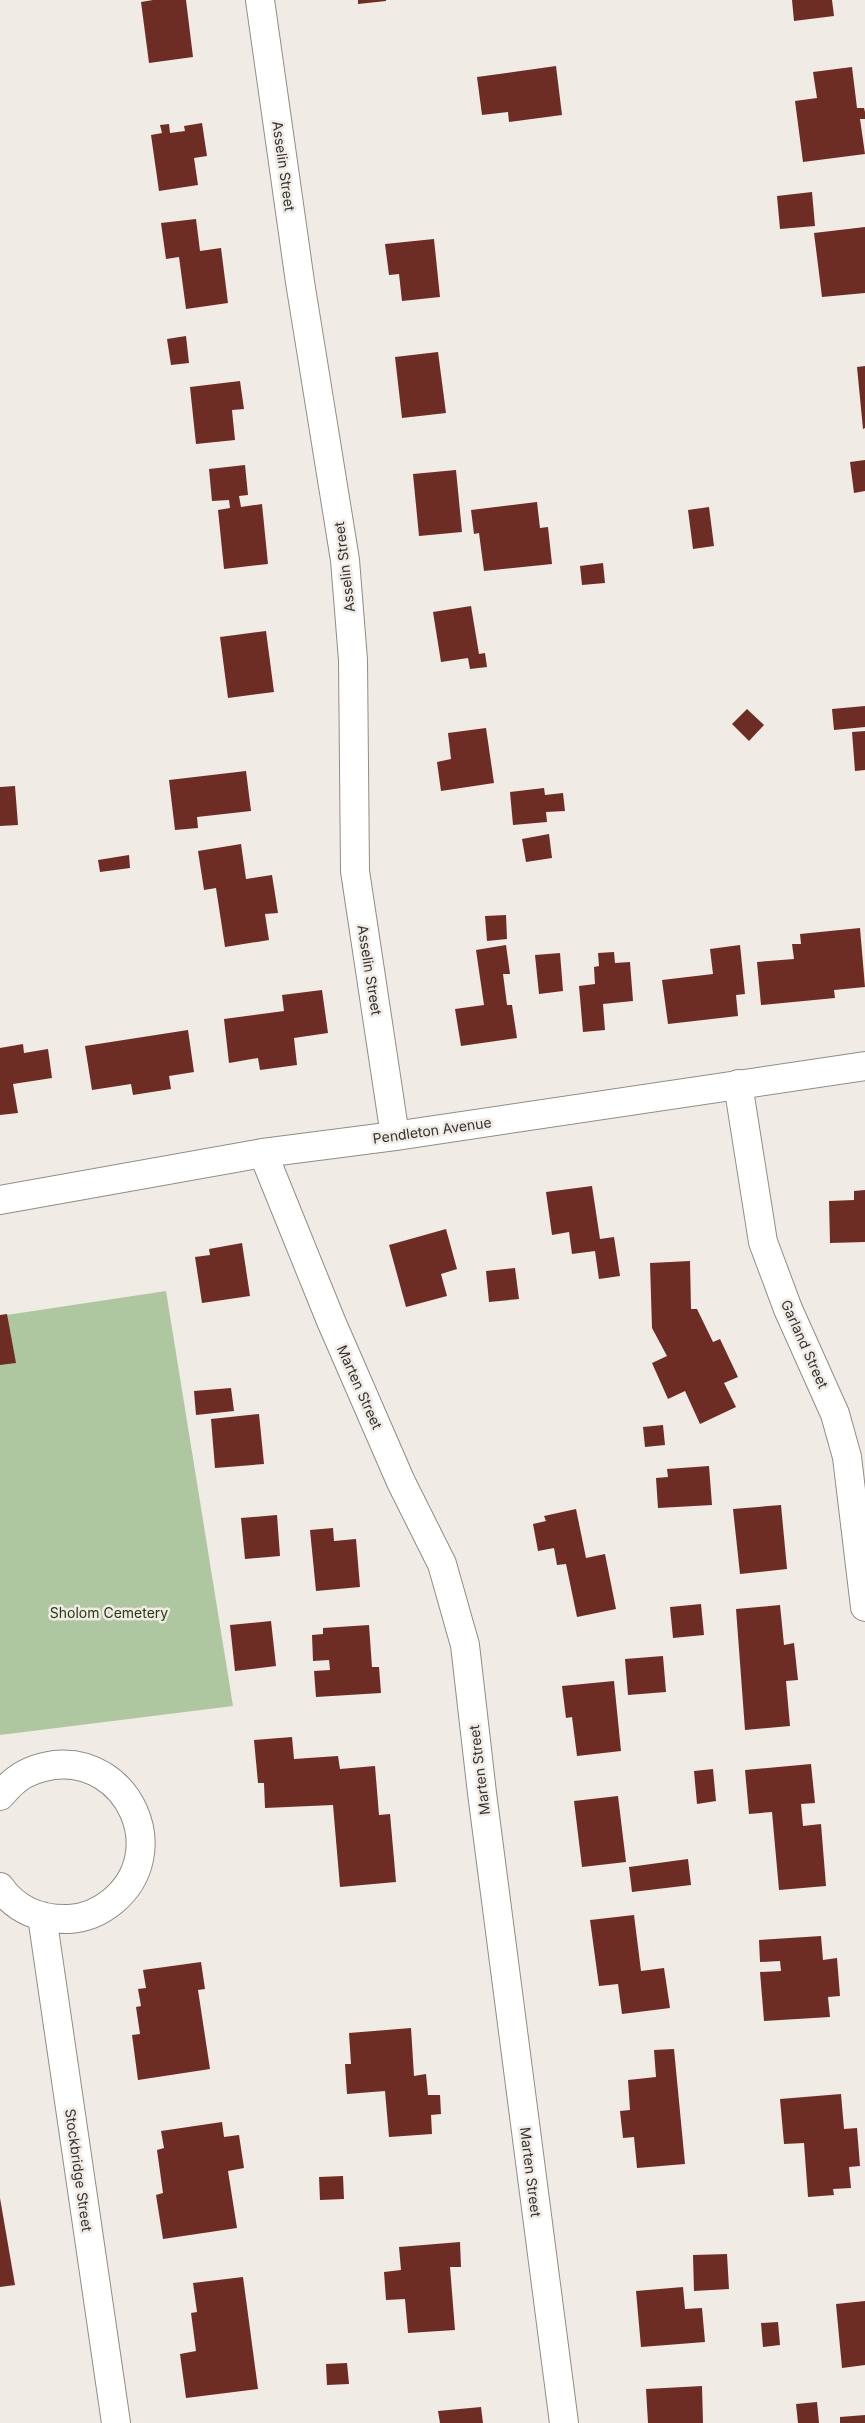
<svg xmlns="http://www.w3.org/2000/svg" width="865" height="2423" font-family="Inter,sans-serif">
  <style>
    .green { fill: #aec7a0 }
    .building { fill: #6d2d25 }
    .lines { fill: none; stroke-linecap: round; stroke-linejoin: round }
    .minor-casing { stroke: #928c86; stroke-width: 30 }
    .tertiary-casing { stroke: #928c86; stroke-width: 30 }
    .minor { stroke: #fff; stroke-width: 28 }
    .tertiary { stroke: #fff; stroke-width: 28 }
    .labels { text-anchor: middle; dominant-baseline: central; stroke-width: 5; stroke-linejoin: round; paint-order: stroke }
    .street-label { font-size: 14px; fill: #34322f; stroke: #f1ebe5 }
    .park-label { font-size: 14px; fill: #223b11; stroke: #f1ebe5 }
  </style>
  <rect width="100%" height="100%" fill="#f1ebe5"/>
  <path class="green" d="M 166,1291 L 233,1706 L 0,1735 L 0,1316 Z"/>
  <path class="building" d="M 153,0 L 186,0 L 193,57 L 149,63 L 141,2 Z
    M 358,0 L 386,0 L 386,1 L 358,4 Z
    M 792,0 L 832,0 L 834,16 L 794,21 Z
    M 556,66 L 562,115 L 509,122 L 508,112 L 482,115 L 477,77 Z
    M 852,67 L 857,108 L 864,108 L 865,112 L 865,119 L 860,119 L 865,154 L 803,162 L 795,101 L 817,98 L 813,72 Z
    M 202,123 L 207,156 L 194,158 L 198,185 L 159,191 L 151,135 L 162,133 L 160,125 L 169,124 L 170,133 L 185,131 L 184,126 Z
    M 812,192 L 815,226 L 780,229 L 777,196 Z
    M 196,219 L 200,251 L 221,248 L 228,303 L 186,309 L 179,257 L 166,259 L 161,223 Z
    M 865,227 L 865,293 L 822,297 L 814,233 Z
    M 434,239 L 440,297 L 402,301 L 399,274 L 389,275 L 385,244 Z
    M 186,336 L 189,363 L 171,365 L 167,339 Z
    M 438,352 L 446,413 L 402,418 L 395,357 Z
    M 865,366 L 865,428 L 863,429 L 857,367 Z
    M 240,381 L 244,409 L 232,410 L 235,440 L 196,444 L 190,387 Z
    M 865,460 L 865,491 L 854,493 L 850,462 Z
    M 245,465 L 248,495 L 239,496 L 241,507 L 262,504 L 268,564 L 224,569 L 218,510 L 230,508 L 229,500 L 212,501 L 209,469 Z
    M 456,470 L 462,532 L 419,536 L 413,474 Z
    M 537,502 L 540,528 L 548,527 L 552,564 L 484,571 L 479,533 L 474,534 L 471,510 Z
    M 709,507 L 714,546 L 693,549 L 688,510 Z
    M 603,563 L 605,583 L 582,585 L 580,566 Z
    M 471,606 L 479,654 L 485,653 L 487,667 L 470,669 L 468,658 L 441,662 L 433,612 Z
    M 266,631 L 274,692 L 228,698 L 220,637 Z
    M 865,706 L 865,727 L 834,730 L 832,709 Z
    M 747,709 L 764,725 L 749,741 L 732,724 Z
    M 486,728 L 494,783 L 441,791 L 437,762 L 451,759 L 448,733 Z
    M 865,731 L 865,770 L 855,771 L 852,732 Z
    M 246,771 L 251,811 L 197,817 L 198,828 L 175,830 L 169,780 Z
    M 15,786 L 18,825 L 0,826 L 0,787 Z
    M 544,788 L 545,795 L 563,793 L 565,811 L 546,812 L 547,822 L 513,825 L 510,792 Z
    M 549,834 L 552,858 L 526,862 L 522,839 Z
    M 241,844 L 246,879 L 272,875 L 278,913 L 265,914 L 269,940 L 225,947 L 216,888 L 204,890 L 198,851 Z
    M 129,855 L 130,868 L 100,872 L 98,860 Z
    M 506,915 L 507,939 L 487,941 L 485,916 Z
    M 860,928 L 865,987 L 834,990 L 835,998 L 761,1005 L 757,962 L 794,959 L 792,944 L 801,944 L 800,934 Z
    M 506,945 L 510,974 L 503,974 L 507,1005 L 512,1005 L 517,1038 L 461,1046 L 455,1009 L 484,1005 L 476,950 Z
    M 740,945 L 745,994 L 736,995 L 738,1016 L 668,1024 L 662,980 L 713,974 L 710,949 Z
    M 614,952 L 615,963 L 630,962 L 633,1001 L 603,1004 L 605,1030 L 583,1032 L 579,986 L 595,984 L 594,967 L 599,966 L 598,953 Z
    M 560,953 L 563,991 L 539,994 L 535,955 Z
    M 322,990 L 328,1033 L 294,1038 L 297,1065 L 260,1070 L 258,1058 L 229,1063 L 224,1019 L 284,1011 L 282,995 Z
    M 188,1030 L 194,1072 L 169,1076 L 171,1089 L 133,1095 L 131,1084 L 92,1090 L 85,1046 Z
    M 23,1044 L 24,1053 L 48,1049 L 52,1078 L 13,1084 L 18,1113 L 0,1115 L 0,1048 Z
    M 592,1186 L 600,1239 L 614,1237 L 620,1276 L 599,1279 L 595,1251 L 572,1254 L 569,1232 L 552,1235 L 546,1192 Z
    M 865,1190 L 865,1242 L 830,1243 L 829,1201 L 854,1200 L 854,1191 Z
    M 446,1229 L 457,1269 L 441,1274 L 447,1296 L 406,1307 L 389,1245 Z
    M 242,1243 L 250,1296 L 202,1303 L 195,1257 L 210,1255 L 209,1249 Z
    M 690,1261 L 691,1309 L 697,1309 L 713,1342 L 720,1339 L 738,1377 L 724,1383 L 736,1407 L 700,1424 L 685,1391 L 668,1399 L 652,1363 L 667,1356 L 652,1328 L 650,1263 Z
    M 515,1268 L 519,1299 L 489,1302 L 486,1271 Z
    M 7,1314 L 16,1363 L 0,1365 L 0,1315 Z
    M 231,1388 L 234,1411 L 196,1415 L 194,1391 Z
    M 259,1414 L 264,1464 L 215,1468 L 211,1419 Z
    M 663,1425 L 665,1445 L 645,1447 L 643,1427 Z
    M 709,1466 L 712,1505 L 658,1508 L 656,1478 L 668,1477 L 667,1469 Z
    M 781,1505 L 787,1569 L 740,1574 L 733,1509 Z
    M 576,1509 L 586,1558 L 605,1554 L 616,1609 L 577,1617 L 566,1564 L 557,1565 L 554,1548 L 538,1551 L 533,1524 L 546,1521 L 544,1516 Z
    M 277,1515 L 280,1556 L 245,1559 L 241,1518 Z
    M 333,1528 L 334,1541 L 356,1539 L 360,1587 L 316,1591 L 310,1530 Z
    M 701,1604 L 704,1635 L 673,1638 L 670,1607 Z
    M 780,1605 L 784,1645 L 794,1643 L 798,1680 L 786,1681 L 790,1726 L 745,1730 L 736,1609 Z
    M 271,1621 L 276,1666 L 235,1671 L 230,1625 Z
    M 369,1625 L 372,1667 L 379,1667 L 381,1693 L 316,1697 L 314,1671 L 330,1670 L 329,1660 L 313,1661 L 312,1635 L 323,1634 L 323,1628 Z
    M 663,1656 L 666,1692 L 628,1695 L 625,1659 Z
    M 614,1681 L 621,1751 L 577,1756 L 572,1717 L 566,1718 L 562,1686 Z
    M 292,1737 L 294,1759 L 338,1756 L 340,1769 L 375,1766 L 379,1815 L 390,1814 L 396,1882 L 340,1887 L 333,1805 L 265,1808 L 264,1783 L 258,1783 L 254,1740 Z
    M 811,1764 L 815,1803 L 801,1804 L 803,1826 L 821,1824 L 826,1886 L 779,1890 L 772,1812 L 749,1814 L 745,1770 Z
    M 713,1769 L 716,1801 L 697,1804 L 694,1771 Z
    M 618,1796 L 626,1862 L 582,1867 L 574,1801 Z
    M 688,1859 L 691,1885 L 632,1892 L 629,1867 Z
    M 634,1915 L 641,1971 L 664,1968 L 670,2008 L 622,2014 L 618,1984 L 599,1986 L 590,1920 Z
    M 821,1936 L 823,1960 L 837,1958 L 840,1996 L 828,1997 L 830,2017 L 764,2021 L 760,1972 L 781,1971 L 780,1961 L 760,1962 L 759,1940 Z
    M 201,1962 L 205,1989 L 198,1990 L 210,2069 L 138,2080 L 132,2035 L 140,2034 L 136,2007 L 141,2006 L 138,1989 L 146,1988 L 143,1970 Z
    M 411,2028 L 414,2076 L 426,2074 L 428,2095 L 440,2095 L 441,2114 L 431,2115 L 432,2134 L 389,2137 L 385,2091 L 347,2094 L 345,2064 L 351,2064 L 349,2033 Z
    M 674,2049 L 685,2164 L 637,2168 L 634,2137 L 623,2138 L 620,2111 L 630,2110 L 628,2080 L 656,2077 L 654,2050 Z
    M 841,2094 L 844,2129 L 857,2128 L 860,2166 L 849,2167 L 851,2188 L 833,2189 L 834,2195 L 808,2197 L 804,2143 L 784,2144 L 780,2099 Z
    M 222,2122 L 224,2137 L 239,2135 L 244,2168 L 228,2171 L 237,2228 L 163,2239 L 156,2195 L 163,2193 L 157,2150 L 164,2148 L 161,2131 Z
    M 343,2176 L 344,2199 L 320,2200 L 319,2177 Z
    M 0,2198 L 15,2285 L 0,2287 Z
    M 460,2242 L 461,2267 L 450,2267 L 455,2330 L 408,2333 L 405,2299 L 386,2300 L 384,2272 L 401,2270 L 399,2247 Z
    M 727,2254 L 729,2289 L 694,2291 L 693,2255 Z
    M 243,2277 L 258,2389 L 186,2398 L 180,2354 L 196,2351 L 191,2313 L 197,2312 L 193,2283 Z
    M 683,2287 L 685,2309 L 702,2308 L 705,2342 L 641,2347 L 636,2291 Z
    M 865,2301 L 865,2365 L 842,2368 L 836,2304 Z
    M 778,2322 L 780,2345 L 763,2347 L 761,2323 Z
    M 347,2363 L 349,2384 L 327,2385 L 326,2364 Z
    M 702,2386 L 703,2423 L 648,2423 L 646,2389 Z
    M 817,2402 L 819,2423 L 798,2423 L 796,2404 Z
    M 481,2407 L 483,2423 L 440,2423 L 438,2411 Z
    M 865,2415 L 865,2423 L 840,2423 L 840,2417 Z"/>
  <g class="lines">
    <defs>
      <path id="minor" d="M 260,0 L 300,282 L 345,560 L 353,660 L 355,871 L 395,1136
        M 738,1084 L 763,1242 L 788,1309 L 835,1414 L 847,1457 L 865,1607
        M 263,1153 L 331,1321 L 401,1482 L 442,1564 L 465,1645 L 482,1793 L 564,2423
        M 0,1796 C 5,1791 10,1784 16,1780 C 27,1771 41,1767 54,1765 C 129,1757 172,1852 113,1901 C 100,1912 86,1918 69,1919 C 41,1920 16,1910 0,1887
        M 42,1916 L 116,2423"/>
      <path id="tertiary" d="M 0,1200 L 263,1153 L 395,1136 L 865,1066"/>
    </defs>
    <use href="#minor" class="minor-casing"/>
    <use href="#tertiary" class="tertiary-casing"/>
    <use href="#minor" class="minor"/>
    <use href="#tertiary" class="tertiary"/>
  </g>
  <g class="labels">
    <g class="street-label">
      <text transform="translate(284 166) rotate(82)">Asselin Street</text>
      <text transform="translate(344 567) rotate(-97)">Asselin Street</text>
      <text transform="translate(370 970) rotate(81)">Asselin Street</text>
      <text transform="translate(432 1130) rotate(-8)">Pendleton Avenue</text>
      <text transform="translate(805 1344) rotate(66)">Garland Street</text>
      <text transform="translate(360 1387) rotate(66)">Marten Street</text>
      <text transform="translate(479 1770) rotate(-97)">Marten Street</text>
      <text transform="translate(79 2170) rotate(82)">Stockbridge Street</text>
      <text transform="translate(531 2172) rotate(83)">Marten Street</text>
    </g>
    <g class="park-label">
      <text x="109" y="1612">Sholom Cemetery</text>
    </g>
  </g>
</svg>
